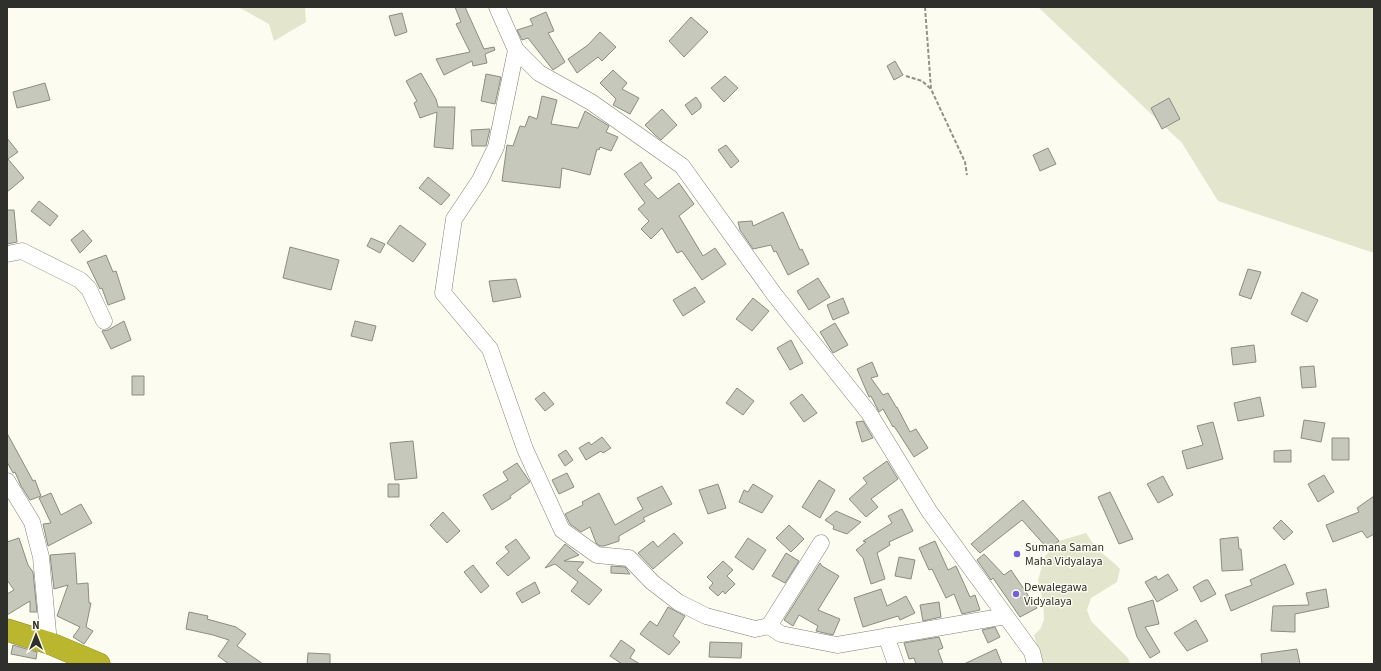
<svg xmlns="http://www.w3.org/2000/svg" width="1381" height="671" font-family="'Source Sans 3',sans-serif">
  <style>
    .green { fill: #e4e5cd }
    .building { fill: #c7c8bc; stroke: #8c8c81 }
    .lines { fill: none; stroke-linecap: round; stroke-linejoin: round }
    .minor-casing { stroke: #818176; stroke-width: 17 }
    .highway-casing { stroke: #89872d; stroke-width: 23 }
    .path { stroke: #92928b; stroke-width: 2; stroke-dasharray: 4 2; stroke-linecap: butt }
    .minor { stroke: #fff; stroke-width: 16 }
    .highway { stroke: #bab62e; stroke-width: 22 }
    .poi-dot { fill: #755fd9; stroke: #fcfcf0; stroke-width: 1.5 }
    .labels { text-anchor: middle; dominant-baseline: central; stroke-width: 3; stroke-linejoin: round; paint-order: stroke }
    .poi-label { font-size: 12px; fill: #2f2f2b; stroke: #fcfcf0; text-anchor: start }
  </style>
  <rect width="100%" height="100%" fill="#fcfcf0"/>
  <path class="green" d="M 238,7 L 305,7 L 306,22 L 274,41 L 269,24 Z
    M 1038,7 L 1374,7 L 1374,253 L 1218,201 L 1182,143 Z
    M 1086,533 L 1097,549 L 1115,564 L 1120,569 L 1117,582 L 1091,598 L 1087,610 L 1091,621 L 1128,658 L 1130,664 L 1042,664 L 1034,635 L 1041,628 L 1044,619 L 1043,601 L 1038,580 L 1045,556 L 1059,541 Z"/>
  <path class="building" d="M 455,7 L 465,7 L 484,49 L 494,47 L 495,50 L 485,54 L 487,63 L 473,66 L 472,61 L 444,75 L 436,59 L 470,52 L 456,24 L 461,22 Z
    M 546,12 L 554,31 L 548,33 L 565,62 L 553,70 L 528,38 L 522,40 L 517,30 L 533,25 L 530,19 Z
    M 402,13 L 407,32 L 395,36 L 389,16 Z
    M 691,17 L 708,32 L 684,57 L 669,41 Z
    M 600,32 L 616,47 L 602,61 L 598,57 L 577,73 L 568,59 L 588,45 Z
    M 895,61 L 903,75 L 894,80 L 887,66 Z
    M 613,70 L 627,83 L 622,89 L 639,98 L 630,114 L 613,105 L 616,99 L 600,83 Z
    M 421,73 L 436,99 L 438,107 L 455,107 L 453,149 L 434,147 L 437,112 L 420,118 L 414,103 L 417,101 L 406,81 Z
    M 486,74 L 501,77 L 495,104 L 481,101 Z
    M 725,76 L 738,88 L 724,102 L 711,88 Z
    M 45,83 L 50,100 L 17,108 L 13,92 Z
    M 542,96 L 557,100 L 551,124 L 578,128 L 585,111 L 609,126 L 606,132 L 618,137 L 611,151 L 600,147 L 599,150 L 597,149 L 590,175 L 562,168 L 560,188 L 502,181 L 507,145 L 513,146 L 520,126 L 525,127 L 529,116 L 537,119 Z
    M 696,97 L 701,104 L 701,108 L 692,115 L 685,105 Z
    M 1169,98 L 1180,119 L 1162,129 L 1151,108 Z
    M 662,109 L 677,125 L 661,140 L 655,135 L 645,125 Z
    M 490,129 L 486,146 L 472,146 L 471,130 Z
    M 7,138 L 18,152 L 8,159 L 24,178 L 7,192 Z
    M 726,145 L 739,161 L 731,168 L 718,150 Z
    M 1048,148 L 1056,164 L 1040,171 L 1033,155 Z
    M 641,162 L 652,178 L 644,184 L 658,199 L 679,183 L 694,204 L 679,216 L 703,256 L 715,248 L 726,264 L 702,280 L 682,251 L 677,253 L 662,228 L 651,239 L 641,229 L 649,221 L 638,209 L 645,203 L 624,174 Z
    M 428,177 L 450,195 L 441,205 L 419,188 Z
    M 39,201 L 58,216 L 50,226 L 31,211 Z
    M 7,210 L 14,210 L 17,242 L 7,244 Z
    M 783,212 L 800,250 L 802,249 L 809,264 L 788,275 L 776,251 L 774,252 L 771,245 L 753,249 L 740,230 L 738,222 L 752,221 L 753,226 Z
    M 400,225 L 426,244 L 413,262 L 387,243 Z
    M 83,230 L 92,241 L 80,253 L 71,240 Z
    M 371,238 L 385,244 L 380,253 L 367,246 Z
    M 290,247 L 339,260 L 331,290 L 283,278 Z
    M 106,255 L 113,272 L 116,271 L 125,299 L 108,305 L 102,288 L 100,289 L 87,262 Z
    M 1248,269 L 1261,272 L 1251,299 L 1239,295 Z
    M 818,278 L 830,297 L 809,310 L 797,291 Z
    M 516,279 L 521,297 L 493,302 L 489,281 Z
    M 695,287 L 705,302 L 683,316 L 673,300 Z
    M 1302,292 L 1318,300 L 1307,322 L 1291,314 Z
    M 753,298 L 769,311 L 752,331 L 736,319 Z
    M 843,298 L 849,313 L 833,320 L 827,305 Z
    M 124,321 L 131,340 L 111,349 L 102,331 L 108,330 Z
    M 355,321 L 376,326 L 372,341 L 351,336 Z
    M 835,323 L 848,345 L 833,353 L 820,332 Z
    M 791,340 L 803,363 L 790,370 L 777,348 Z
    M 1254,345 L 1256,362 L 1233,365 L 1231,348 Z
    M 872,362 L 878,376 L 871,378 L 883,395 L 888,393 L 896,407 L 897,407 L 910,432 L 916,429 L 928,448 L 914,457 L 894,426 L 893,427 L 883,409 L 879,412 L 871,396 L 869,397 L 857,369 Z
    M 1314,366 L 1316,387 L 1302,388 L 1300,367 Z
    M 132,376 L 144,376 L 144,395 L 132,395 Z
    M 737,388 L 754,401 L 743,415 L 726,403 Z
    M 544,392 L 554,404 L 545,411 L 535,399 Z
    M 802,394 L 817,413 L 804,422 L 790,403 Z
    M 1260,397 L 1264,416 L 1238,421 L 1234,403 Z
    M 1304,420 L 1325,423 L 1321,442 L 1301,438 Z
    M 863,421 L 873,438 L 862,442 L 856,422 Z
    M 1213,422 L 1223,459 L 1187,469 L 1182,451 L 1203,445 L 1197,426 Z
    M 7,433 L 33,481 L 35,480 L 41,496 L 30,500 L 21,486 L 15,472 L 13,473 L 7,462 Z
    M 602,437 L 611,448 L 603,453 L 601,451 L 586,460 L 579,448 L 589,442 L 591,445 Z
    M 1332,438 L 1349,438 L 1349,460 L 1332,460 Z
    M 413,441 L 417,478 L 395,480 L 390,443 Z
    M 566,450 L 573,460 L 565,466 L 558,455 Z
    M 1291,450 L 1291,462 L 1274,462 L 1274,451 Z
    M 887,461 L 898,479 L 871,499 L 878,507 L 866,517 L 849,499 L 867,483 L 863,478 Z
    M 517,463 L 530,482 L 510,496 L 511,498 L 492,510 L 483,495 L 508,480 L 503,472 Z
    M 567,473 L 574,487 L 559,494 L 552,480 Z
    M 1324,475 L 1334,492 L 1318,502 L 1308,484 Z
    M 1163,476 L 1173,495 L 1158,503 L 1147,484 Z
    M 819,480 L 835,490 L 820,518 L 802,507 Z
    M 388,484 L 399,484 L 399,497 L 388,497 Z
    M 718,484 L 726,508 L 708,514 L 699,490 Z
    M 753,484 L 773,496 L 762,513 L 739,502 L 744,490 L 748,492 Z
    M 662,486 L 672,504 L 643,518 L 645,521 L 619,536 L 619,541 L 604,546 L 600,546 L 596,543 L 590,527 L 581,532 L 570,524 L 565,514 L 583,505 L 582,502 L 599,493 L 615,525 L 643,509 L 637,498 Z
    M 1110,492 L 1133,539 L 1119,544 L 1098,497 Z
    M 51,493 L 61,515 L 81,504 L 92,523 L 48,546 L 43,524 L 51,523 L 39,498 Z
    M 1374,496 L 1374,534 L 1367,538 L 1362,531 L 1333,542 L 1326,525 L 1359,512 L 1357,508 Z
    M 1023,500 L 1059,541 L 1048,549 L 1022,520 L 980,553 L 971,544 Z
    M 902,509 L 913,531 L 889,542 L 890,545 L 877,553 L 885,579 L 871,584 L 863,558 L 856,550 L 866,542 L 863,541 L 892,523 L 888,516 Z
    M 836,511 L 861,522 L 847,534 L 833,529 L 834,526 L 825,520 Z
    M 443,512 L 460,531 L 447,543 L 430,525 Z
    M 1281,520 L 1293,532 L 1284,540 L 1273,528 Z
    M 789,525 L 804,539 L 791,552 L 776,538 Z
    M 674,533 L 683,543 L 653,569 L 638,553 L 653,541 L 658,547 Z
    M 1238,537 L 1239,549 L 1241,549 L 1243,570 L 1222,571 L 1220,539 Z
    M 19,538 L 28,565 L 33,572 L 37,612 L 30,612 L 30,601 L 7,615 L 7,594 L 14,590 L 7,580 L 7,542 Z
    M 748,538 L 766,550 L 753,570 L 735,557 Z
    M 516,539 L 530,558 L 508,576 L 496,563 L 509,552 L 505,547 Z
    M 935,541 L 948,570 L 956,566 L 970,597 L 975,595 L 980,610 L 962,614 L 954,594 L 946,598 L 932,569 L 929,570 L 919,548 Z
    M 565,544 L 579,555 L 564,561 L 584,562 L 577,570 L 602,590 L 589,605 L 571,591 L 578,582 L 555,564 L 545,568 Z
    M 75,553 L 77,584 L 88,583 L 89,603 L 91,603 L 86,627 L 93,631 L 84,644 L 73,637 L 80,627 L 57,616 L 68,585 L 54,589 L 50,555 Z
    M 786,553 L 799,561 L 785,583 L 772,576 Z
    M 984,554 L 1004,575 L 1011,570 L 1037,608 L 1020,617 L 993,578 L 991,580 L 977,560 Z
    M 899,557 L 915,560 L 911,579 L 895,576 Z
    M 723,561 L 733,570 L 727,576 L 735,584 L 725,594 L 723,591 L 718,596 L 709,588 L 713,583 L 707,577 Z
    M 820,563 L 822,566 L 839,576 L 818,610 L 840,619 L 833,635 L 816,631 L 818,626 L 799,615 L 793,626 L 784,620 Z
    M 1285,564 L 1294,584 L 1231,611 L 1225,595 L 1252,585 L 1250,580 Z
    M 473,565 L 489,586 L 481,593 L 464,572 Z
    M 611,566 L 625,567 L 630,574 L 611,573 Z
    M 1168,574 L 1178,590 L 1157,602 L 1145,582 L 1156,576 L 1158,580 Z
    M 1205,580 L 1208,580 L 1216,594 L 1201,602 L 1193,587 Z
    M 535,582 L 540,593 L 522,603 L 516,593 Z
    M 881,589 L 887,606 L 906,596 L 915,613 L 900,620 L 898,616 L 863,627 L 854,598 Z
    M 1326,589 L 1329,607 L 1295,614 L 1295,632 L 1271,631 L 1273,606 L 1309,605 L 1306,593 Z
    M 1153,600 L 1159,624 L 1145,627 L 1160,652 L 1150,658 L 1137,637 L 1128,608 Z
    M 939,602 L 941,617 L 923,621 L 920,605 Z
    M 668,607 L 685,616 L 673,636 L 680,642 L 669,655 L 640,634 L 650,621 L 657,626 Z
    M 189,612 L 208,616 L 207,619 L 236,627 L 246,634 L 237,646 L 263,664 L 229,664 L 218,656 L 229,640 L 213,635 L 186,629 Z
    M 1196,620 L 1208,641 L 1187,651 L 1174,633 Z
    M 995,627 L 1000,637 L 988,643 L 982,630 Z
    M 939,637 L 943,648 L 938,650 L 943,664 L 916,664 L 914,658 L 909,659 L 904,643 Z
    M 621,640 L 635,650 L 630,658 L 640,664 L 622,664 L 610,656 Z
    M 710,642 L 742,643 L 741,658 L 709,657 Z
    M 13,645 L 37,652 L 36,659 L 11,654 Z
    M 996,649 L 1002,664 L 964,664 Z
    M 1297,649 L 1300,664 L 1262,664 L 1261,654 Z
    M 308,653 L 330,654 L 330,664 L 307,664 Z"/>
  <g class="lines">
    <defs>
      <path id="minor" d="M 497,7 L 516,50 L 539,73 L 591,102 L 682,166 L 774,294 L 869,413 L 929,511 L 1032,652 L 1035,664
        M 516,50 L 496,147 L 480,180 L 454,219 L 443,293 L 490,349 L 525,449 L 562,530 L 597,555 L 629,558 L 652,582 L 678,602 L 706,616 L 755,629 L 769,626 L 781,634 L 837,645 L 1006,616
        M 7,254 L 22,251 L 80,280 L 89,289 L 104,321
        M 7,481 L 32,522 L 41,557 L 49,643
        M 769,626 L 821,543
        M 886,636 L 896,664"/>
      <path id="highway" d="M 7,630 L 49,643 L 99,664"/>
    </defs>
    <use href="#minor" class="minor-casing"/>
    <use href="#highway" class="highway-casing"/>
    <path class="path" d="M 925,7 L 931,89 L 965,162 L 967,175
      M 906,76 L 922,81 L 931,89"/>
    <use href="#minor" class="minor"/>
    <use href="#highway" class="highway"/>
  </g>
  <g class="poi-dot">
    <circle cx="1017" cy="554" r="4"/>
    <circle cx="1016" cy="594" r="4"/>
  </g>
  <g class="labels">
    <g class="poi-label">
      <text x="1025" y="547">Sumana Saman<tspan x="1025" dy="14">Maha Vidyalaya</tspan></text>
      <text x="1024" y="587">Dewalegawa<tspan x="1024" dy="14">Vidyalaya</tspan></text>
    </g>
  </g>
  <rect width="1381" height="671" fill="none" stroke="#2f2f2b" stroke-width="16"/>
  <g transform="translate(36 635)" stroke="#fcfcf0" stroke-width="3" paint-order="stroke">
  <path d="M0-3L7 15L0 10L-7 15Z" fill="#2f2f2b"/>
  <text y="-6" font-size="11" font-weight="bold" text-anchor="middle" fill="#2f2f2b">N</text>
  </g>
</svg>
